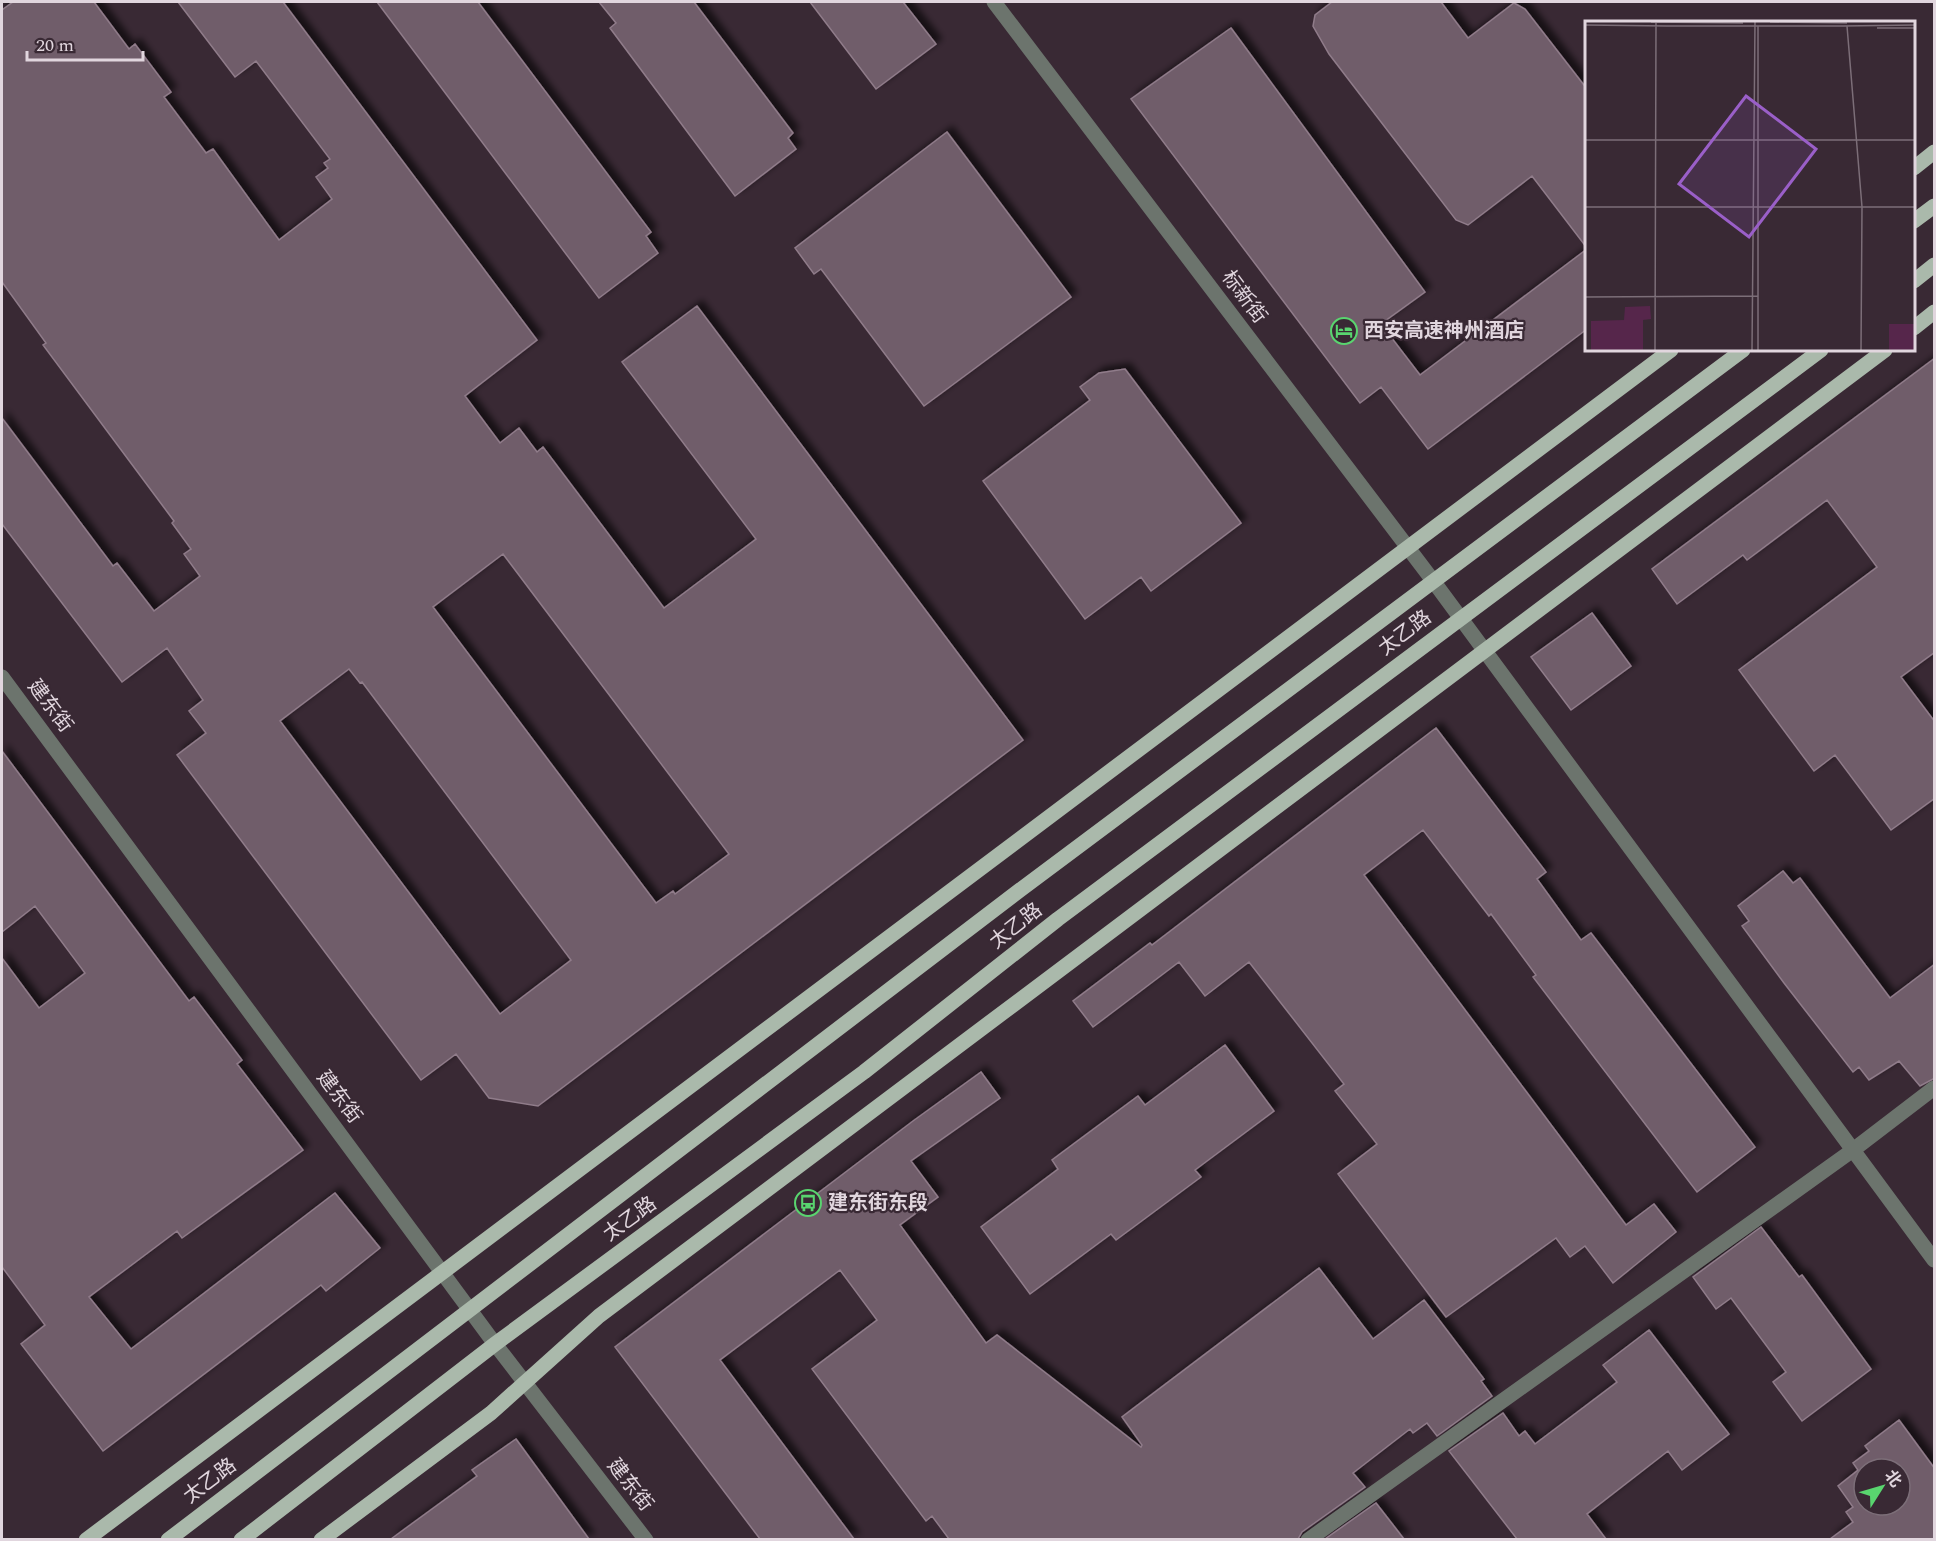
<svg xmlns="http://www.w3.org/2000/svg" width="1936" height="1541" font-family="Spectral,'Noto Sans SC',serif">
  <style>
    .building { fill: #6f5d6a; stroke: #907c8a; stroke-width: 1.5; fill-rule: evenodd; filter: url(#shadow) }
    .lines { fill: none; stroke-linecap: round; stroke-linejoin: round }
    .minor { stroke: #6c746d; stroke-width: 15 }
    .major { stroke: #aab9ab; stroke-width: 15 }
    .labels { text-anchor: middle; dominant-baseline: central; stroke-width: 4.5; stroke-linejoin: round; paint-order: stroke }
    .street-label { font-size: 20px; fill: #e1d6de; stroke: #392934 }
    .poi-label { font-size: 20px; font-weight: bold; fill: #e1d6de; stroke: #392934; text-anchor: start }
    .inset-road { fill: none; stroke: #7c6e78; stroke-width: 1.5 }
    .view { fill: #9a5fc8; fill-opacity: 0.15; stroke: #9a5fc8; stroke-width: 3 }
    .inset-edge { fill: none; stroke: #e1d6de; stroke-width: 3 }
  </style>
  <defs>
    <filter id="shadow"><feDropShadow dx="5.5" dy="-5.5" stdDeviation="3" flood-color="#0009"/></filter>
  </defs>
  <rect width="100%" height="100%" fill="#392934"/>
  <path class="building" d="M 13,2 L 94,2 L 129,49 L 135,44 L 171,92 L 164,97 L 206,153 L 213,149 L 279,240 L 332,199 L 316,177 L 328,168 L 324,163 L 330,159 L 256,61 L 235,77 L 178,2 L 283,2 L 537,340 L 465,396 L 500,443 L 519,428 L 537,452 L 543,447 L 664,608 L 756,539 L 622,362 L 697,306 L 1023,740 L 538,1106 L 489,1098 L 456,1054 L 421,1080 L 177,755 L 206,733 L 189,711 L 203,700 L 167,648 L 122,682 L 2,524 L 2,418 L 113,566 L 117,563 L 154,611 L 200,576 L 184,554 L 191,549 L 172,523 L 174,521 L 43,345 L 46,343 L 2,282 L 2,10 ZM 503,554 L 729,854 L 675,894 L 673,891 L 656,903 L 433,607 ZM 349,669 L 360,683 L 362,682 L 571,960 L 500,1014 L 280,721 Z
    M 377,2 L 478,2 L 651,232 L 646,236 L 658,253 L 599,298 Z
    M 599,2 L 694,2 L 793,133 L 788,138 L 796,149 L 735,196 L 610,28 L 616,23 Z
    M 810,2 L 903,2 L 936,44 L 876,89 Z
    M 1332,2 L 1441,2 L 1468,38 L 1514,3 L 1525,9 L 1587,89 L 1587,248 L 1532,176 L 1468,225 L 1456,220 L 1329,54 L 1313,26 L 1315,15 Z
    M 1231,28 L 1425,292 L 1381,324 L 1420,375 L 1587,249 L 1587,329 L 1428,449 L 1381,387 L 1360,403 L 1131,99 Z
    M 947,132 L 1071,297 L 924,406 L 821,269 L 814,274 L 795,248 Z
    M 1935,358 L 1935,652 L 1901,677 L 1935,722 L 1935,798 L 1891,830 L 1835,755 L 1814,771 L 1739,670 L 1877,567 L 1827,500 L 1747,560 L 1743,555 L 1677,604 L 1652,569 Z
    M 1125,369 L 1241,523 L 1151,591 L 1141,577 L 1085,619 L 983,481 L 1090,400 L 1080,387 L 1099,373 Z
    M 1592,613 L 1631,666 L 1571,710 L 1531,657 Z
    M 1436,728 L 1546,872 L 1537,879 L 1581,940 L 1591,933 L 1755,1147 L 1697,1192 L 1533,977 L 1536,975 L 1491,914 L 1489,916 L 1423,830 L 1364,875 L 1626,1225 L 1654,1204 L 1676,1232 L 1613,1283 L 1585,1246 L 1570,1257 L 1556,1238 L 1446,1317 L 1338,1174 L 1377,1144 L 1335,1091 L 1344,1084 L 1249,962 L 1205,996 L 1179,962 L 1093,1027 L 1073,1001 L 1150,943 L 1152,945 Z
    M 2,751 L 189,1001 L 194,997 L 242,1060 L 237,1064 L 303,1150 L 182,1238 L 177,1231 L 89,1297 L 131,1349 L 335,1193 L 380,1248 L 326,1291 L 321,1285 L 103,1451 L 21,1344 L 45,1325 L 2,1267 L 2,958 L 39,1008 L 85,973 L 35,906 L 2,932 Z
    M 1783,871 L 1793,883 L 1800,878 L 1890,998 L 1935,964 L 1935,1078 L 1920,1086 L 1899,1061 L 1869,1080 L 1859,1067 L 1853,1072 L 1784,983 L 1742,926 L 1749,921 L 1738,906 Z
    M 1225,1045 L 1274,1111 L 1195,1170 L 1201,1177 L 1116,1240 L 1111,1234 L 1030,1294 L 981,1227 L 1058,1169 L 1052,1160 L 1138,1096 L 1145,1105 Z
    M 981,1072 L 1000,1098 L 911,1161 L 938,1197 L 900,1225 L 986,1343 L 997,1335 L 1141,1447 L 1142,1445 L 1122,1417 L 1319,1268 L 1373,1339 L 1424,1300 L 1484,1379 L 1481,1381 L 1492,1396 L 1437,1436 L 1427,1423 L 1413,1433 L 1410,1429 L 1353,1473 L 1365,1487 L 1302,1532 L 1298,1539 L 949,1539 L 932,1516 L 926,1521 L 812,1369 L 877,1320 L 840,1270 L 720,1360 L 854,1539 L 760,1539 L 615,1347 L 913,1121 Z
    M 1761,1227 L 1799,1277 L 1802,1275 L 1871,1369 L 1802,1421 L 1773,1382 L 1786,1372 L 1731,1298 L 1716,1309 L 1693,1277 Z
    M 1649,1330 L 1729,1434 L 1682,1470 L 1668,1451 L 1587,1514 L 1606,1539 L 1517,1539 L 1449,1451 L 1503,1413 L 1519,1436 L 1525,1431 L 1535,1444 L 1617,1382 L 1603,1365 Z
    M 1899,1420 L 1935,1469 L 1935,1539 L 1830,1539 L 1853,1522 L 1846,1512 L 1853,1507 L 1838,1486 L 1858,1470 L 1853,1463 L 1869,1451 L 1865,1446 ZM 1864,1469 L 1900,1469 L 1900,1505 L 1864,1505 Z
    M 516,1439 L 589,1539 L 391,1539 L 477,1476 L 472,1470 Z
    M 1376,1503 L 1404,1539 L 1325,1539 Z"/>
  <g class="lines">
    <path class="minor" d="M 994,2 L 1434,582 L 1934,1260
      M 2,677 L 495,1344 L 646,1540
      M 1308,1540 L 1853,1150 L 1934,1088"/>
    <path class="major" d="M 1914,168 L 1934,152
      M 1914,221 L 1934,206
      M 1914,281 L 1934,265
      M 1914,328 L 1934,312
      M 86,1540 L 1671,350
      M 168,1540 L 1020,890 L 1743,350
      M 241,1540 L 495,1344 L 864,1072 L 1058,919 L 1821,350
      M 321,1540 L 491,1413 L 599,1316 L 1885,350"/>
  </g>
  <defs>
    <symbol id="hotel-ring" viewBox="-11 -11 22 22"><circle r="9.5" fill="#392934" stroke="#59d56f" stroke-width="1.5"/><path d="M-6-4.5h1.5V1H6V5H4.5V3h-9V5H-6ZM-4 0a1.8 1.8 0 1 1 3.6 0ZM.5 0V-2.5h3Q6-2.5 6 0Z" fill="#59d56f"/></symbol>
    <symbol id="bus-ring" viewBox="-11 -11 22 22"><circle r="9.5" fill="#392934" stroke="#59d56f" stroke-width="1.5"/><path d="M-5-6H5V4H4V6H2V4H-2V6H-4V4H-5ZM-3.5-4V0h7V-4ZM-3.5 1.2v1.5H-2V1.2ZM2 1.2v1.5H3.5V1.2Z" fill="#59d56f"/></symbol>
  </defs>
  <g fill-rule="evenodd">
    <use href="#hotel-ring" x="1329" y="316" width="30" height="30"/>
    <use href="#bus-ring" x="793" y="1188" width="30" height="30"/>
  </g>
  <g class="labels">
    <g class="street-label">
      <text transform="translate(1244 297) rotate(53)">标新街</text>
      <text transform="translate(1405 633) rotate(-37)">太乙路</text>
      <text transform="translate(50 706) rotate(53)">建东街</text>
      <text transform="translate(1016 926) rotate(-38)">太乙路</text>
      <text transform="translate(339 1097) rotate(53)">建东街</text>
      <text transform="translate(630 1219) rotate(-36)">太乙路</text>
      <text transform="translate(210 1481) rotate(-37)">太乙路</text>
      <text transform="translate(630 1485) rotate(52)">建东街</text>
    </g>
    <g class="poi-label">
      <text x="1364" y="331">西安高速神州酒店</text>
      <text x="828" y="1203">建东街东段</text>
    </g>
  </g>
  <g transform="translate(1585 21)">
    <rect width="330" height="330" fill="#392934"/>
    <path d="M 65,285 L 66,298 L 58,299 L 58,329 L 6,329 L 6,300 L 39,299 L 40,286 ZM 304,303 L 330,303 L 330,329 L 304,329 Z" fill="#56264b"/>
    <path class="inset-road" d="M 66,1 L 158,2M 185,1 L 262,2M 0,4 L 82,5M 81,5 L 261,5M 258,5 L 330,4M 262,5 L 277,186 L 276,329M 292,7 L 330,7M 0,119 L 330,119M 0,186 L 330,186M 0,276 L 173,275M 70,329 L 71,1M 167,329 L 170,1M 173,329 L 173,5"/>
    <path class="view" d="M 161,75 L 231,128 L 164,216 L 94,163 Z"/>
    <rect width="330" height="330" class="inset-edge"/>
  </g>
  <rect width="1936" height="1541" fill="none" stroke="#e1d6de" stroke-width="6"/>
  <g transform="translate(1882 1487) rotate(53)"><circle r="28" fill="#392934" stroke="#7c6e78" stroke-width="1.5"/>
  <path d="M0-4.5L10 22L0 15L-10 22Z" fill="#59d56f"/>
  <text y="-9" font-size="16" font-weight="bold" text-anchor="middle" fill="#e1d6de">北</text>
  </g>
  <path d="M27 51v9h116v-9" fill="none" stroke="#e1d6de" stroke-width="3"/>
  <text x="36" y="51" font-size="18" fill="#e1d6de" stroke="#392934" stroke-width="4.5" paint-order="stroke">20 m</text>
</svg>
